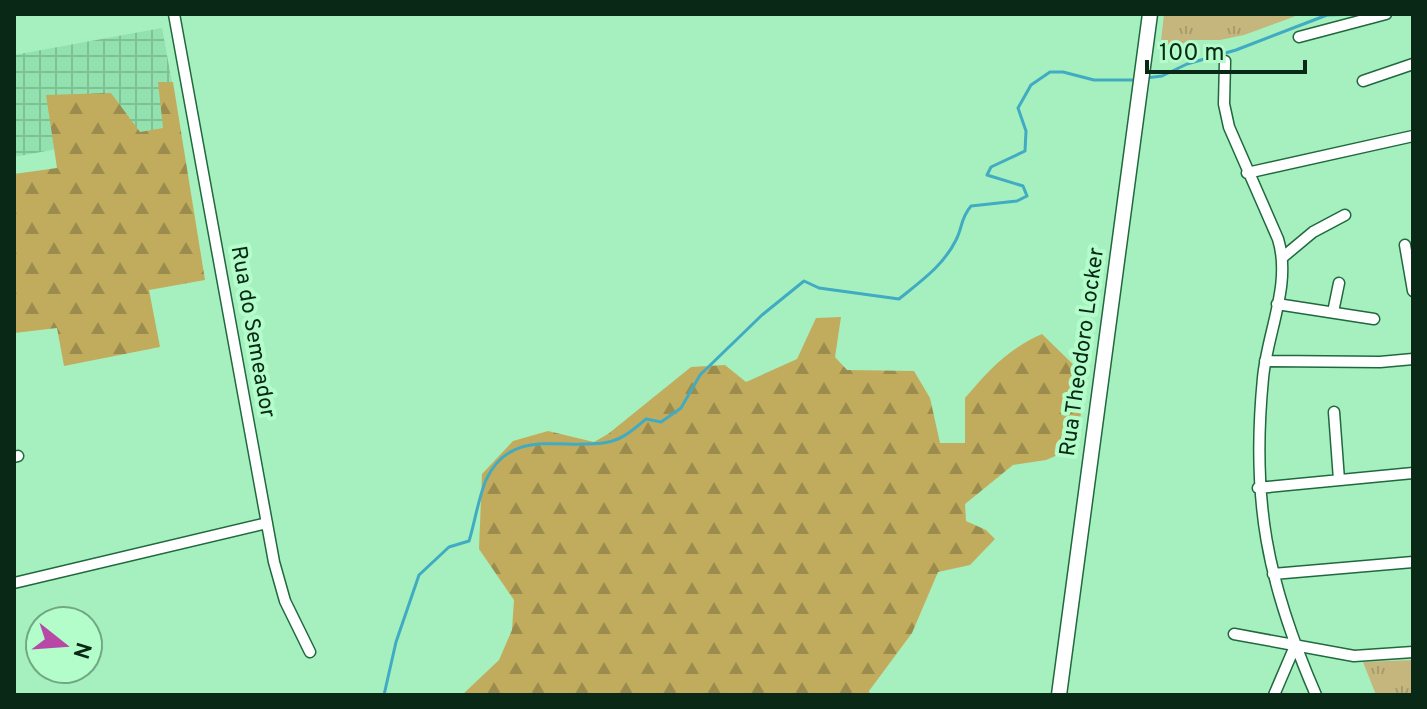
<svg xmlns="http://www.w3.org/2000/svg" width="1427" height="709" font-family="Overpass,sans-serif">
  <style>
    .industrial { fill: url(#industrial-grid) }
    .forest { fill: url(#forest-firs) }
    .park { fill: url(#park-tufts) }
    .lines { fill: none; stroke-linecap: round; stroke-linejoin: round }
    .stream { stroke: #40abc2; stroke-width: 3 }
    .street-casing { stroke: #1f693f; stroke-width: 13 }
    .secondary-casing { stroke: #1f693f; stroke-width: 17 }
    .street { stroke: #fff; stroke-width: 10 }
    .secondary { stroke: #fff; stroke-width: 14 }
    .labels { text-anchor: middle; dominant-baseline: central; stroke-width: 8; stroke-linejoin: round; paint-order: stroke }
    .street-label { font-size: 22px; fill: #0a2816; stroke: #b3fdcb }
  </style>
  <defs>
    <pattern id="industrial-grid" width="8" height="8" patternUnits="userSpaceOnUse" patternTransform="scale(2)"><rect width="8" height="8" fill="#92e1ae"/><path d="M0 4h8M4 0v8" fill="none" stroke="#7dc195"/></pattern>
    <pattern id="forest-firs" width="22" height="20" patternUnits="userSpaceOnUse" patternTransform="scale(2)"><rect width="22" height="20" fill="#c1ac5e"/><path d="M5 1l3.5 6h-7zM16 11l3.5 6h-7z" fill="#9b8c4d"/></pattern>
    <pattern id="park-tufts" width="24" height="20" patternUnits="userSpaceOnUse" patternTransform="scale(2)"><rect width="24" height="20" fill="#c5b67e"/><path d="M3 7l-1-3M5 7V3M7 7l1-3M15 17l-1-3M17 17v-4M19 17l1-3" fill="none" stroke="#a89c6c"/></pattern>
  </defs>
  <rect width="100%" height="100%" fill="#a6efbe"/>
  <path class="industrial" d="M 162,28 L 180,126 L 14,157 L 14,55 Z"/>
  <path class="forest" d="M 158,82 L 173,82 L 205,280 L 149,290 L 160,347 L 64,366 L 57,328 L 14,333 L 14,174 L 57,168 L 46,95 L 111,93 L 140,132 L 163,128 Z
    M 841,317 L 835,357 L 847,370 L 914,371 L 930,398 L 940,443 L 965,443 L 965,398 C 989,370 1008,349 1042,334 L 1088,379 L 1074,448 L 1046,460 L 1013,465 L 965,504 L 966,521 L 986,530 L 995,539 L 970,565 L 938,572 L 912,633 L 869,691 L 870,695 L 462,695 L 499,660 L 512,630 L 514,600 L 479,549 L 482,474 L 513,441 L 548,431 L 594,442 L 608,434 L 691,367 L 725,365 L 746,382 L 797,359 L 816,318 Z"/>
  <path class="park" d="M 1164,14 L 1301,14 L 1244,35 L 1220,40 L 1195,40 L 1160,50 Z
    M 1413,660 L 1413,695 L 1376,695 L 1363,662 Z"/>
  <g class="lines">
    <path class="stream" d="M 1146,78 L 1162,76 L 1187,64 L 1236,50 L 1327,15 L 1359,14
      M 384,695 L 396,642 L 419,575 L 449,547 L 469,541 C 475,522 478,499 486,480 C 510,428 559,449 603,443 C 621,441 633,430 646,419 L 661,422 L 681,408 L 700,375 L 762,315 L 804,281 L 819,288 L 899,299 C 921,281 943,266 956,240 C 963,227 960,219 971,206 L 1017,201 L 1027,196 L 1023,186 L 987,175 L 991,167 L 1025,151 L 1026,131 L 1018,108 L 1031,85 L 1050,72 L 1063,72 L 1094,80 L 1135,80"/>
    <defs>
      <path id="street" d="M 174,14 L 274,562 L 285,601 L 310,652
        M 1299,37 L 1386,14
        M 1225,61 L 1224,104 L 1229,127 L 1278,239 C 1292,284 1267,333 1263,378 C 1251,501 1267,582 1316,695
        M 1363,81 L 1413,64
        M 1247,173 L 1413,136
        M 1405,245 L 1413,291
        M 1283,257 L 1313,232 L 1345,215
        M 1277,304 L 1374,319
        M 1333,312 L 1339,283
        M 1265,361 L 1380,362 L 1413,359
        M 1334,412 L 1339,480
        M 14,457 L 18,456
        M 1258,488 L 1413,473
        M 1273,574 L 1413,562
        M 14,583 L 267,523
        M 1234,634 L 1354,656 L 1413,652
        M 1274,695 L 1295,646"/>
      <path id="secondary" d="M 1059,695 L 1150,14"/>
    </defs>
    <use href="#street" class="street-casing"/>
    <use href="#secondary" class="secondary-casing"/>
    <use href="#street" class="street"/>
    <use href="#secondary" class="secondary"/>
  </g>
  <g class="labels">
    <g class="street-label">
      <text transform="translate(252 332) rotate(80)">Rua do Semeador</text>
      <text transform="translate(1083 352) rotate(-82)">Rua Theodoro Locker</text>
    </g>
  </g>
  <rect width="1427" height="709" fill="none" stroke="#0a2816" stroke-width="32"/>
  <g transform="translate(64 645) rotate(107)"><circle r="38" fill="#b3fdcb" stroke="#6fa883" stroke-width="2"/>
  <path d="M0-6L14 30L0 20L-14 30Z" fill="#b748a5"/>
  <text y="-12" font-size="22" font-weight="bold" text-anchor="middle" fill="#0a2816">N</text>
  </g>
  <path d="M1147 60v12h158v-12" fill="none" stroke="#0a2816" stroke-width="4"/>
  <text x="1159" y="60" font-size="24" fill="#0a2816" stroke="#b3fdcb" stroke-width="6" paint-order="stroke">100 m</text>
</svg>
